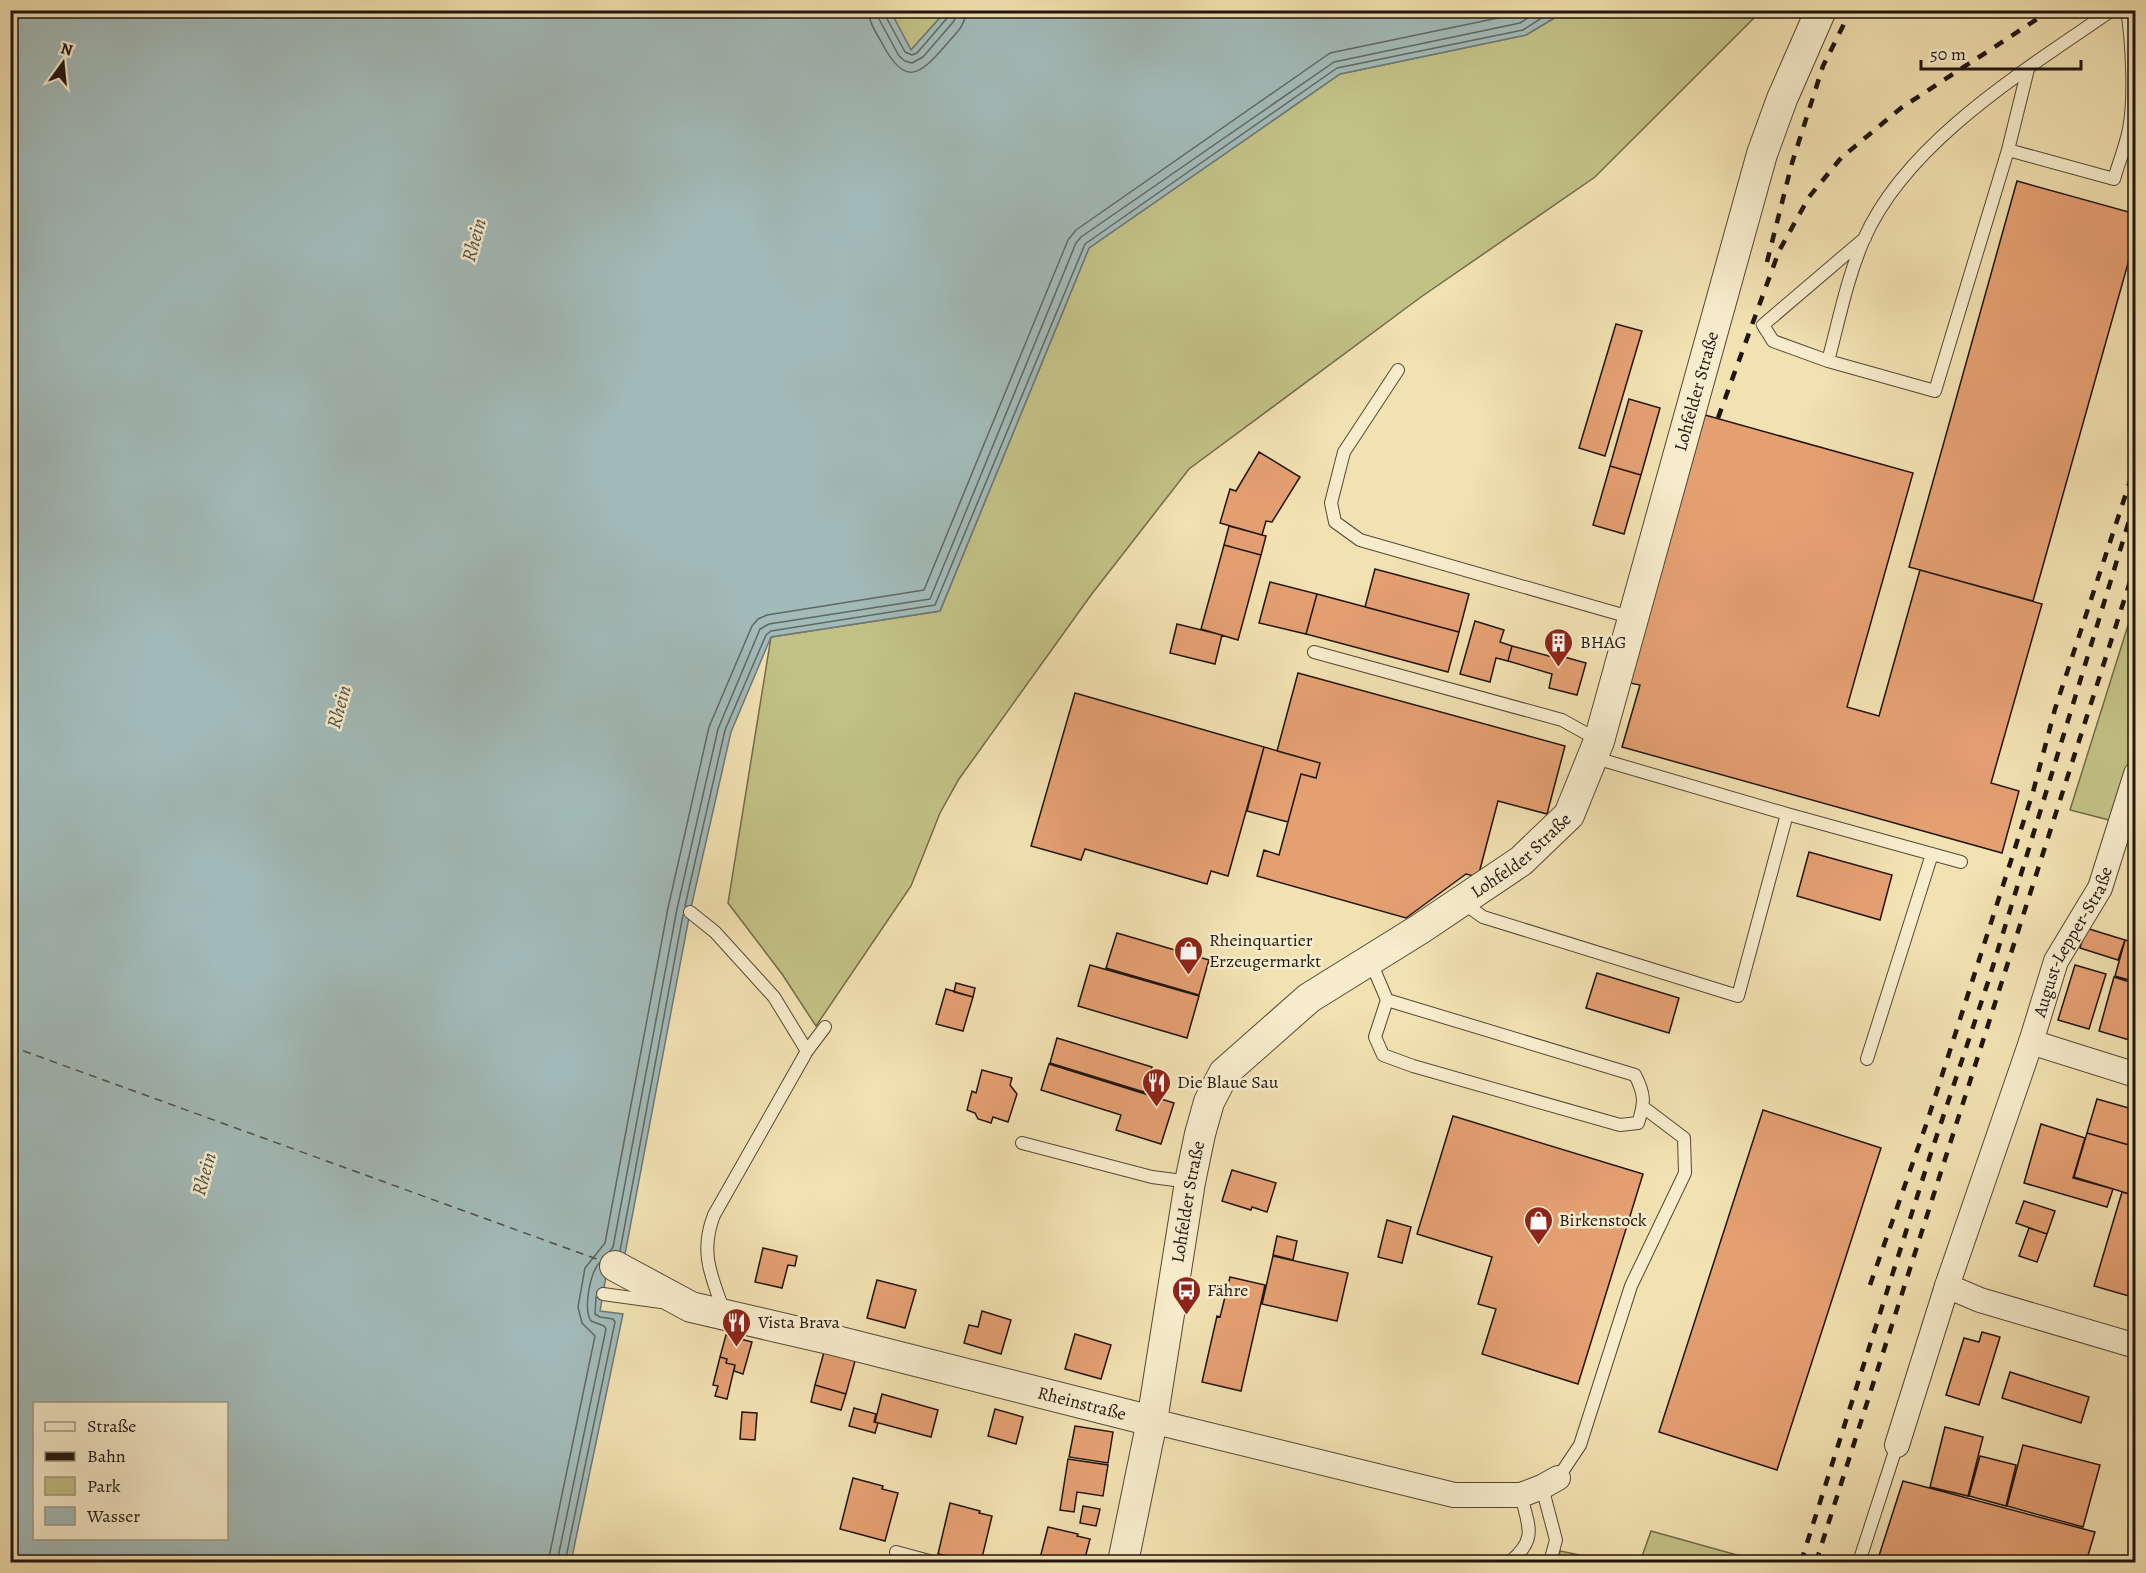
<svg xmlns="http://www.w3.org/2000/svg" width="2146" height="1573" font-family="Alegreya,serif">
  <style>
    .green { fill: #c2c186; stroke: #716b4a; stroke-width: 1.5 }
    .water { fill: #a2bab8; stroke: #6e7874; stroke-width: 1.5; fill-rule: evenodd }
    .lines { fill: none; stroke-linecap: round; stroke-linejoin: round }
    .shore { stroke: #616862; stroke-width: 1.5 }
    .ferry { stroke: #4e4f49; stroke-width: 1.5; stroke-dasharray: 8 6; stroke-linecap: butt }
    .building { fill: #e5a072; stroke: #20150d; stroke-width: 1.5 }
    .service-casing { stroke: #544836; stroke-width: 14 }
    .minor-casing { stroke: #544836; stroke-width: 26 }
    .tertiary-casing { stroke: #544836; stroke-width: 32 }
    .service { stroke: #f7eccc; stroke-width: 12 }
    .minor { stroke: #f7eccc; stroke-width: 24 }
    .tertiary { stroke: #f7eccc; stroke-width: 30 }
    .rail { stroke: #20150d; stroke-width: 4.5; stroke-dasharray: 10 10; stroke-linecap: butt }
    .labels { text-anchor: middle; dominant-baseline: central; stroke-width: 5; stroke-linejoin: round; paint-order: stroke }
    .street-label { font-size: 18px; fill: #20150d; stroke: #f7eccc }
    .poi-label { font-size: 18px; fill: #20150d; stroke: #f7eccc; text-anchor: start }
    .water-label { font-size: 20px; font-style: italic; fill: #4e4f49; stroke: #f7eccc }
  </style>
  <rect width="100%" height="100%" fill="#f2e1b1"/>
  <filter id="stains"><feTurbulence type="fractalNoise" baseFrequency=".00333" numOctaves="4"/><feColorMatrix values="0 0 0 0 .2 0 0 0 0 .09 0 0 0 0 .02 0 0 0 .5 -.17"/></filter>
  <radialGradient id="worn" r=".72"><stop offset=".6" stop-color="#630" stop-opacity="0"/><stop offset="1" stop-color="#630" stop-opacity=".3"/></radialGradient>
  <path class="green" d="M 890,11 L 946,11 L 911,50 Z
    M 1566,11 L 1761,11 L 1595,177 L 1421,297 L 1189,469 L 1091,595 L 959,779 L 940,813 L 911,886 L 816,1026 L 782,974 L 728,903 L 771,637 L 940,611 L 1089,248 L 1340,74 L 1526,35 Z
    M 2135,603 L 2135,753 L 2113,821 L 2070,810 Z
    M 1651,1531 L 1762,1562 L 1640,1562 Z
    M 1560,1551 L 1565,1552 L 1613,1562 L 1558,1562 Z"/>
  <path class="water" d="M 890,10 L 911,50 L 946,11 L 1566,11 L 1526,35 L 1340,74 L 1089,248 L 940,611 L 771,637 L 731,732 L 690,912 L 625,1254 L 606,1276 L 600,1311 L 623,1314 L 571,1562 L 11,1562 L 11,11 ZM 34,1404 L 226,1404 L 226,1538 L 34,1538 Z"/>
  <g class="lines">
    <path class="shore" d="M 868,10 C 869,23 877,34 883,45 C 905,86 919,76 945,46 C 954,35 966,26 966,10
      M 877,10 L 879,19 L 899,56 L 905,61 L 912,63 L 923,57 L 954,21 L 957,10
      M 885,10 L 885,15 L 905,52 L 912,55 L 917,53 L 948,17 L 950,10
      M 685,906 L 725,730 L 766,635 L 771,631 L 935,605 L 1085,244 L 1337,68 L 1523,30 L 1554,10
      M 610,1251 L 613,1247 L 677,909 L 718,729 L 760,629 L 769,624 L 930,599 L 1076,243 L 1081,237 L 1334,62 L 1520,23 L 1540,10
      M 620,1251 L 683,915
      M 548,1562 L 595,1336 L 582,1323 L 578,1307 L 585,1268 L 605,1243 L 668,908 L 709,727 L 752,626 L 758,619 L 767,615 L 924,590 L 1068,240 L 1076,230 L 1330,53 L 1517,14 L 1523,10
      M 557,1562 L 606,1329 L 604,1326 L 591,1321 C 583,1309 590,1274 599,1263
      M 565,1562 L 615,1322 L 613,1319 L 600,1317 L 595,1314 L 596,1297"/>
    <path class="ferry" d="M 10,1046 L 602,1261"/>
  </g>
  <path class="building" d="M 2017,181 L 2136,214 L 2136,235 L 2033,601 L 1909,567 Z
    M 1616,324 L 1642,331 L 1605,456 L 1579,448 Z
    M 1629,399 L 1660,408 L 1641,475 L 1610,466 Z
    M 1705,415 L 1913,473 L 1847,707 L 1879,716 L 1920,570 L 2042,604 L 1991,783 L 2019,791 L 2002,853 L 1622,747 L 1640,685 L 1630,683 Z
    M 1259,452 L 1300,477 L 1272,522 L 1266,521 L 1262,535 L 1220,523 L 1230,489 L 1236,491 Z
    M 1610,466 L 1641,475 L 1624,534 L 1593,525 Z
    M 1229,526 L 1266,536 L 1261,555 L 1224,545 Z
    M 1224,545 L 1261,555 L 1238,640 L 1201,629 Z
    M 1375,569 L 1469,594 L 1459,632 L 1365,607 Z
    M 1270,582 L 1317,594 L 1306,634 L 1259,623 Z
    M 1317,594 L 1459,632 L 1448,672 L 1306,634 Z
    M 1475,621 L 1504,630 L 1500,642 L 1512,646 L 1508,661 L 1496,658 L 1490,682 L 1460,674 Z
    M 1177,624 L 1222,635 L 1215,664 L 1170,653 Z
    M 1512,646 L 1556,658 L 1557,655 L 1586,663 L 1577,695 L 1549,688 L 1552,674 L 1508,661 Z
    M 1298,673 L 1565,746 L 1547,814 L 1498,801 L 1478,877 L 1466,874 L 1406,918 L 1257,876 L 1264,850 L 1279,855 L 1301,774 L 1316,778 L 1320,763 L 1277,751 Z
    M 1075,693 L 1264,747 L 1228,876 L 1211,871 L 1207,884 L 1085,849 L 1081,860 L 1031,846 Z
    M 1264,747 L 1320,763 L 1316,778 L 1301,774 L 1288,822 L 1247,811 Z
    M 1809,852 L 1892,875 L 1880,920 L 1797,896 Z
    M 2136,891 L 2136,914 L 2129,912 Z
    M 2086,928 L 2125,940 L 2118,960 L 2080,948 Z
    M 1117,933 L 1209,960 L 1199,995 L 1106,968 Z
    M 2125,940 L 2136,943 L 2136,982 L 2115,976 Z
    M 1090,965 L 1199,996 L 1187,1038 L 1078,1006 Z
    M 2075,965 L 2106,974 L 2089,1029 L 2058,1020 Z
    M 1597,973 L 1679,998 L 1669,1033 L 1586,1008 Z
    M 2114,977 L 2136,984 L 2136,1042 L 2099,1031 Z
    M 956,983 L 975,988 L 973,997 L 954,992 Z
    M 946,989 L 973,997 L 963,1031 L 936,1024 Z
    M 1057,1038 L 1152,1067 L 1144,1092 L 1050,1063 Z
    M 1049,1064 L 1174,1103 L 1161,1144 L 1116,1130 L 1121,1115 L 1041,1090 Z
    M 982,1070 L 1012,1078 L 1010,1085 L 1017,1094 L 1008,1122 L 993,1117 L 991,1123 L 978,1119 L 975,1113 L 967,1110 L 972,1091 L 976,1093 Z
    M 2097,1099 L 2136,1110 L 2136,1147 L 2087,1133 Z
    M 1763,1110 L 1881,1148 L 1777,1470 L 1659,1432 Z
    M 1453,1116 L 1643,1174 L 1578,1384 L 1482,1354 L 1496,1309 L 1478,1304 L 1492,1257 L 1417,1234 Z
    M 2041,1124 L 2085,1138 L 2073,1178 L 2113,1189 L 2107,1207 L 2024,1183 Z
    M 2087,1133 L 2136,1147 L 2136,1196 L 2074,1177 Z
    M 1232,1170 L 1276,1183 L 1267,1212 L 1252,1207 L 1251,1210 L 1222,1201 Z
    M 2122,1192 L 2136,1196 L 2136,1298 L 2094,1286 Z
    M 2024,1201 L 2055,1211 L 2047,1234 L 2016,1223 Z
    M 1387,1220 L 1411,1227 L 1402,1263 L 1378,1257 Z
    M 2029,1228 L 2047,1234 L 2037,1262 L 2019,1256 Z
    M 1277,1236 L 1297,1241 L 1293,1260 L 1273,1255 Z
    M 763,1248 L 797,1256 L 795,1266 L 788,1265 L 782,1288 L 755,1282 Z
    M 1273,1256 L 1348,1273 L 1337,1321 L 1262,1304 Z
    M 1230,1277 L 1265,1285 L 1241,1391 L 1202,1382 L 1217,1316 L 1220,1317 Z
    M 877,1280 L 916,1290 L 905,1328 L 867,1318 Z
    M 982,1311 L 1011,1320 L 1001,1354 L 964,1343 L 969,1325 L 978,1327 Z
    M 1982,1332 L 2000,1337 L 1979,1405 L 1946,1395 L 1964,1338 L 1979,1342 Z
    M 1075,1334 L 1111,1345 L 1101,1379 L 1065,1369 Z
    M 726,1335 L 752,1342 L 743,1374 L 734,1371 L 735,1365 L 726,1363 L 727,1359 L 720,1357 Z
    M 824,1352 L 855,1361 L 846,1394 L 815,1385 Z
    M 720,1357 L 727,1359 L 726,1363 L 735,1365 L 727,1399 L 715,1396 L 718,1386 L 713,1385 Z
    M 2010,1372 L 2089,1397 L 2081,1423 L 2002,1398 Z
    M 815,1385 L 846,1394 L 841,1410 L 811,1402 Z
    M 882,1394 L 938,1410 L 931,1437 L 875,1422 Z
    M 854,1408 L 876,1414 L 874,1422 L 878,1423 L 875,1433 L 849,1426 Z
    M 995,1409 L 1023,1417 L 1016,1444 L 988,1436 Z
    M 742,1412 L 757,1413 L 755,1440 L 740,1439 Z
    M 1075,1426 L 1113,1432 L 1108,1463 L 1069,1457 Z
    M 1945,1427 L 1983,1437 L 1968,1496 L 1930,1487 Z
    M 2023,1445 L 2100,1465 L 2083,1527 L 2007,1506 Z
    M 1980,1456 L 2016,1465 L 2006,1506 L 1969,1496 Z
    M 1068,1459 L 1108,1465 L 1103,1496 L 1077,1492 L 1074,1512 L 1060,1510 Z
    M 853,1478 L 883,1486 L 882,1489 L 898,1493 L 885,1541 L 840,1529 Z
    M 1903,1481 L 2095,1532 L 2086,1562 L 1877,1562 Z
    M 950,1503 L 980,1511 L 979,1513 L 992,1516 L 981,1562 L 938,1554 Z
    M 1083,1506 L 1100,1509 L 1096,1526 L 1080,1523 Z
    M 1048,1527 L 1078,1534 L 1077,1536 L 1090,1539 L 1084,1562 L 1039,1562 Z"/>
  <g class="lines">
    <defs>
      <path id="service" d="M 2028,69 L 2008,150 L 2114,179 C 2119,162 2126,145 2129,129 C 2135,99 2132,41 2127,10
        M 1865,238 L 1763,325 L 1773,341 L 1828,361 C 1839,320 1847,278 1864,239 C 1907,141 2027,69 2112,10
        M 1828,361 L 1935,391 L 2008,150
        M 1398,370 L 1344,452 L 1331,503 L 1335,522 L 1360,540 L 1633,618
        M 1314,652 L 1562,720 L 1598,740
        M 1787,814 L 1961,862
        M 1462,902 L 1483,917 L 1738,996 L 1787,814 L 1592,757
        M 690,912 L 715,932 L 774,997 L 807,1051
        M 1370,960 L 1387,1000 L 1635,1075 C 1645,1094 1645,1103 1638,1123 L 1620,1125 L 1413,1066 L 1383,1055 L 1375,1037 L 1387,1000
        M 1867,1059 L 1932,854
        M 1022,1143 L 1152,1177 L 1190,1182
        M 603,1294 L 661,1302
        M 725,1314 C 712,1278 699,1253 714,1215 L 807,1051 L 825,1027
        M 1558,1478 L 1580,1445 L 1631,1286 L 1685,1173 L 1684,1138 L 1643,1107
        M 1542,1487 L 1556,1540 L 1550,1562
        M 896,1552 L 933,1562
        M 1511,1561 C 1538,1538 1528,1526 1521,1495
        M 1859,1562 L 1897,1445"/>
      <g id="minor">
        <path d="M 2031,1042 L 2136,1075"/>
        <path d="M 1947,1286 L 1980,1300 L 2136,1346"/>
        <path d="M 1152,1421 L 1454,1495 L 1521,1495 L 1542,1487 L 1558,1478"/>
        <path id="s1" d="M 1897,1445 L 1947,1286 L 2031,1042 L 2056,961 L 2100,888 L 2136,774"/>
      </g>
      <g id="tertiary">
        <path id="s2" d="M 615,1266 L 691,1307 L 833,1340 L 1152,1421"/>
        <path id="s3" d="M 1123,1562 L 1152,1421 L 1190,1182 L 1200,1134 L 1209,1102 L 1224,1073 L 1309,998 L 1420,929 L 1521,861 L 1569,815 L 1599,741 L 1762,154 L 1782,99 L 1821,10"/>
      </g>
    </defs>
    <use href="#service" class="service-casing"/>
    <use href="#minor" class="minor-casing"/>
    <use href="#tertiary" class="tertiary-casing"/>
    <use href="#service" class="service"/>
    <use href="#minor" class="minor"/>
    <use href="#tertiary" class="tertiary"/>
    <path class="rail" d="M 1767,262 L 1792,163 L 1823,66 L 1851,10
      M 1718,418 L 1779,251 L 1809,197 L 1841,158 L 1901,108 L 2051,10
      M 1870,1285 L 1926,1125 L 2033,792 L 2055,709 L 2136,463
      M 1801,1562 L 1930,1156 L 1989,979 L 2136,498
      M 1816,1562 L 2136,563"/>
  </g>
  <defs>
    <symbol id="building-pin" viewBox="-11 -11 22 30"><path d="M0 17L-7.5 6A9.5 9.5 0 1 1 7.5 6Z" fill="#8f2418" stroke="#f7eccc"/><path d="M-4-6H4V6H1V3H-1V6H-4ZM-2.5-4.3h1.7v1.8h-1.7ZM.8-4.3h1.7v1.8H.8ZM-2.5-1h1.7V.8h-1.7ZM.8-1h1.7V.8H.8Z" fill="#fff"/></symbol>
    <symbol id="shop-pin" viewBox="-11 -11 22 30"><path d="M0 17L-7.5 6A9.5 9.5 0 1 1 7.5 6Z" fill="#8f2418" stroke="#f7eccc"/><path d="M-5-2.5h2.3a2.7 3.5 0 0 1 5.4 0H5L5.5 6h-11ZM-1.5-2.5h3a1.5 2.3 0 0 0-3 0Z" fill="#fff"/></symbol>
    <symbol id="restaurant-pin" viewBox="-11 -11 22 30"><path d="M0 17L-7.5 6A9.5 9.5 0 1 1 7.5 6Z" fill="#8f2418" stroke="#f7eccc"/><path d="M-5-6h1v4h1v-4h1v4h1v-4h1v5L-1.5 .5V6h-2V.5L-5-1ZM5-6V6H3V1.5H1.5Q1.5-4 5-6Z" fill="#fff"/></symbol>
    <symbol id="bus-pin" viewBox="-11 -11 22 30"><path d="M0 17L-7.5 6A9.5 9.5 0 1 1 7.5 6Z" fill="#8f2418" stroke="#f7eccc"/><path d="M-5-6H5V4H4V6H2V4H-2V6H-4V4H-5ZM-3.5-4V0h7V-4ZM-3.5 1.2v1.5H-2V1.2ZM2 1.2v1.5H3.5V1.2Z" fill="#fff"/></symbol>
  </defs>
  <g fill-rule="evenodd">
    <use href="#building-pin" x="1542" y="626" width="33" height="45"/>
    <use href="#shop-pin" x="1172" y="934" width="33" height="45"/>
    <use href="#restaurant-pin" x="1140" y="1066" width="33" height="45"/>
    <use href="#shop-pin" x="1522" y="1204" width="33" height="45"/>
    <use href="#bus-pin" x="1170" y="1274" width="33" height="45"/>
    <use href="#restaurant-pin" x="720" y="1306" width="33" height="45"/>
  </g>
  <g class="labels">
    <g class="street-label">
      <text stroke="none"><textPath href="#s3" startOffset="1376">Lohfelder Straße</textPath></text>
      <text stroke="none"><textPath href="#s3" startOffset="870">Lohfelder Straße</textPath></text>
      <text stroke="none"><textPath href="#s1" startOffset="534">August-Lepper-Straße</textPath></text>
      <text stroke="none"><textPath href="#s3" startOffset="366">Lohfelder Straße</textPath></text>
      <text stroke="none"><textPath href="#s2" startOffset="489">Rheinstraße</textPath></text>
    </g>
    <g class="poi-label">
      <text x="1580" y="642">BHAG</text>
      <text x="1209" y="940">Rheinquartier<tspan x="1209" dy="21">Erzeugermarkt</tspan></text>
      <text x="1177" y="1082">Die Blaue Sau</text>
      <text x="1559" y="1220">Birkenstock</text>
      <text x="1207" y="1290">Fähre</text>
      <text x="758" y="1322">Vista Brava</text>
    </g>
    <g class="water-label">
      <text transform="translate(474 240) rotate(-74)">Rhein</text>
      <text transform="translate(339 707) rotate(-74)">Rhein</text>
      <text transform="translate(204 1174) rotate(-74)">Rhein</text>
    </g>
  </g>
  <rect width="2146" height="1573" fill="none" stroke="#f2e1b1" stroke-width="36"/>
  <rect x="12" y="12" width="2122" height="1549" fill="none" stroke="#20150d" stroke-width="3"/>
  <rect x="18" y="18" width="2110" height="1537" fill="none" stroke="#20150d" stroke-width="1.5"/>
  <rect x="33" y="1402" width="195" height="138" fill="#f7eccc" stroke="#a19680" stroke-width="1.5"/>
  <rect x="45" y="1422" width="30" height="9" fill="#f7eccc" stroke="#a19680" stroke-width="1.5"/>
  <text x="87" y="1432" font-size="18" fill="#20150d">Straße</text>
  <rect x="45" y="1452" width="30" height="9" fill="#20150d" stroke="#a19680" stroke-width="1.5"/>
  <text x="87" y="1462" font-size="18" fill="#20150d">Bahn</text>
  <rect x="45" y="1477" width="30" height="18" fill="#c2c186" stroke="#a19680" stroke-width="1.5"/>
  <text x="87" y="1492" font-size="18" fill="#20150d">Park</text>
  <rect x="45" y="1507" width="30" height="18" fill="#a2bab8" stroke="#a19680" stroke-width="1.5"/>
  <text x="87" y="1522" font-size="18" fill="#20150d">Wasser</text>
  <g transform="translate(63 63) rotate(15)" stroke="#f7eccc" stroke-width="4.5" paint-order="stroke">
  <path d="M0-4.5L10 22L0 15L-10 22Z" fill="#20150d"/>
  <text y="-9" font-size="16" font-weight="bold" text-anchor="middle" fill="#20150d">N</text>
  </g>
  <path d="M1921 60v9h160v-9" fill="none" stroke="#20150d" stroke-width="3"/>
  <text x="1930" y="60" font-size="18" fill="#20150d" stroke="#f7eccc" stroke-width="4.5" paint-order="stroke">50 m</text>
  <rect width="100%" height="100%" filter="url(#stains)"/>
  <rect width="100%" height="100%" fill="url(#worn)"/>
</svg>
